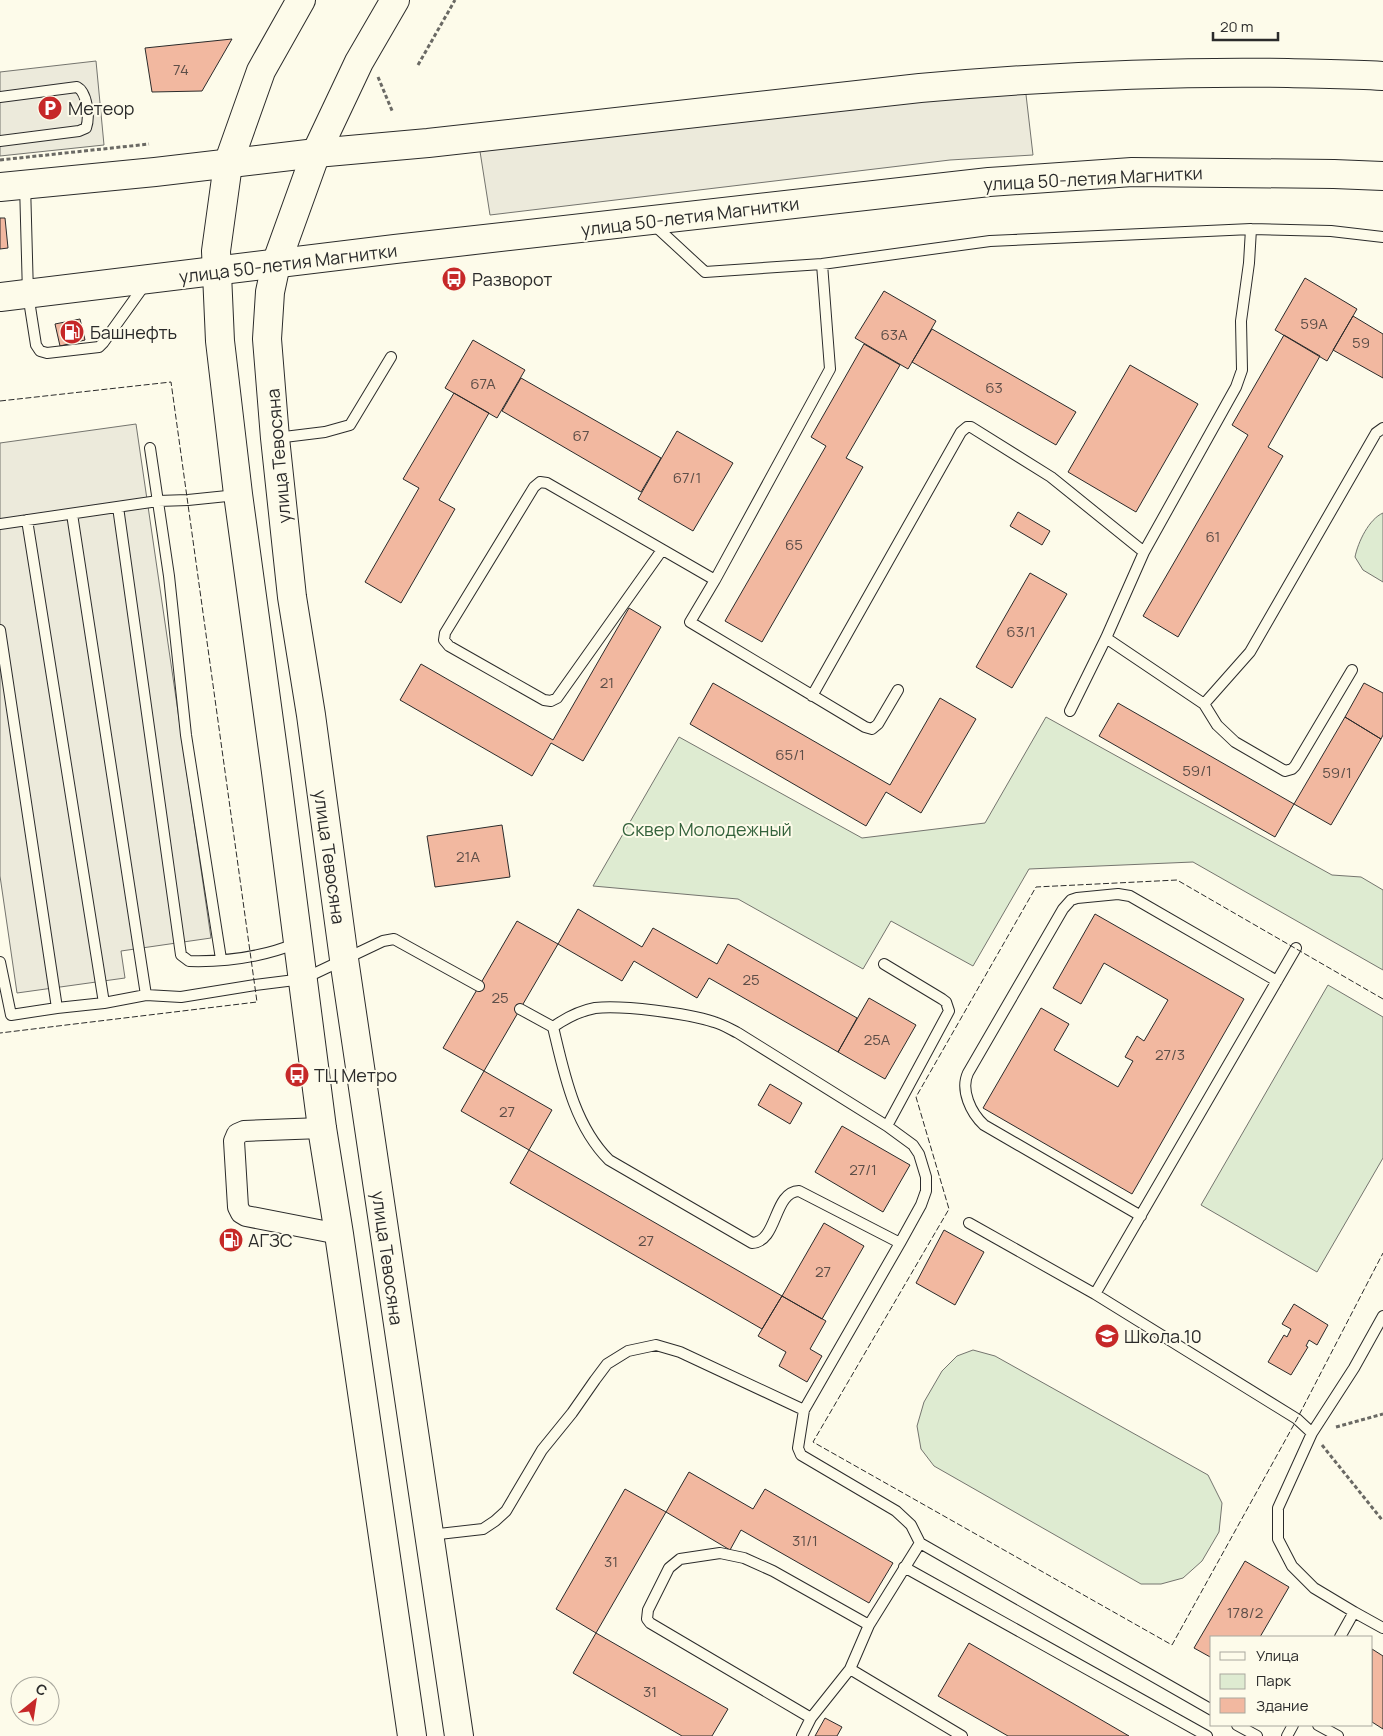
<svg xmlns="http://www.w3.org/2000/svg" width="1383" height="1736" font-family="Manrope,sans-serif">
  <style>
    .green { fill: #deebd1; stroke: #74746e }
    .parking { fill: #eceadb; stroke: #74746e }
    .building { fill: #f2b8a0; stroke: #2b2b2b }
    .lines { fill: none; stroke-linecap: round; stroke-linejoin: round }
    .lane-casing { stroke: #2b2b2b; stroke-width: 12 }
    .street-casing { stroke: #2b2b2b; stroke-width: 22 }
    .secondary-casing { stroke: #2b2b2b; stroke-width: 30 }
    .primary-casing { stroke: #2b2b2b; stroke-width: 30 }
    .path { stroke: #6a6964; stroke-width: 3; stroke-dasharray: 4 2.5; stroke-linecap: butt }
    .lane { stroke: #fdfbea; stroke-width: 10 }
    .street { stroke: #fdfbea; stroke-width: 20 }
    .secondary { stroke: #fdfbea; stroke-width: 28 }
    .primary { stroke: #fdfbea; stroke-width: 28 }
    .fence { stroke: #2b2b2b; stroke-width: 1; stroke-dasharray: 6 2.5; stroke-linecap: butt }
    .labels { text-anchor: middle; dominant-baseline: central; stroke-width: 4; stroke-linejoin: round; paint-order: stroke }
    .number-label { font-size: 15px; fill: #5d4e48 }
    .poi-label { font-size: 18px; fill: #2b2b2b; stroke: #fdfbea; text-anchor: start }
    .street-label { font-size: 18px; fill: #2b2b2b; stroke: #fdfbea }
    .park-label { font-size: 18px; fill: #34623c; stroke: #fdfbea }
  </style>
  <rect width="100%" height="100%" fill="#fdfbea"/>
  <path class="green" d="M 1383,513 L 1383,582 L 1363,570 L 1355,557 C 1358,542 1369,519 1383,513 Z
    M 1046,717 L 1332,875 L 1361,877 L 1383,890 L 1383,970 L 1193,862 L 1029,869 L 973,966 L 891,921 L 863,969 L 738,899 L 593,886 L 679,737 L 862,838 L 985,823 Z
    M 1328,985 L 1383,1017 L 1383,1158 L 1317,1272 L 1201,1205 Z
    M 973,1350 L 995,1356 L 1208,1475 L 1222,1503 L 1219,1532 L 1202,1561 L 1183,1578 L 1161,1584 L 1141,1584 L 934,1466 L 921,1449 L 917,1426 L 924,1402 L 942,1371 L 957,1356 Z"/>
  <path class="parking" d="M 96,61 L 104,145 L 0,156 L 0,72 Z
    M 1025,86 L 1033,155 L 950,160 L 490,215 L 479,145 Z
    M 136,424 L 211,938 L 121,951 L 125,978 L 17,993 L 0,876 L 0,443 Z"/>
  <path class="building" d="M 232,39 L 202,91 L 152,92 L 145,48 Z
    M 0,218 L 5,218 L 8,248 L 0,249 Z
    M 1305,278 L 1357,309 L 1327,361 L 1275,330 Z
    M 884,291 L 936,321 L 908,369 L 855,338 Z
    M 1353,316 L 1383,334 L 1383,378 L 1333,350 Z
    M 80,319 L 85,340 L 60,346 L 55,324 Z
    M 932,329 L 1076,412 L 1056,445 L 912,362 Z
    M 1284,335 L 1320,356 L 1268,447 L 1283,456 L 1178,637 L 1143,616 L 1248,435 L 1232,425 Z
    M 473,340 L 525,370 L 497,418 L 445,388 Z
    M 864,344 L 900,365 L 846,458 L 863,467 L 762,642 L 725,621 L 826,446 L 811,437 Z
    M 1130,365 L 1198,404 L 1136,512 L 1068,472 Z
    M 521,378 L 661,458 L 641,492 L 502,411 Z
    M 454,393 L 489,413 L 439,500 L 455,509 L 401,603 L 365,582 L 419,488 L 403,479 Z
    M 677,431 L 733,463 L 693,531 L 638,499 Z
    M 1018,512 L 1050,531 L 1042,545 L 1010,526 Z
    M 1030,573 L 1067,594 L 1012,688 L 976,667 Z
    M 629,608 L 661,627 L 583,761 L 551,743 L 532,776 L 400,700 L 421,664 L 553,740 Z
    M 713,683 L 890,785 L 940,698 L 976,719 L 921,813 L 886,792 L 866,826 L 690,724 Z
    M 1364,683 L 1383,693 L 1383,735 L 1381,739 L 1345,717 Z
    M 1118,703 L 1294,804 L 1275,837 L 1099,736 Z
    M 1345,717 L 1381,739 L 1331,825 L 1294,804 Z
    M 502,825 L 510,877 L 435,887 L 427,836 Z
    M 578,909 L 642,947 L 653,928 L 717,964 L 728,944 L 857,1018 L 838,1052 L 709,978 L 697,998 L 634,961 L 622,981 L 558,944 Z
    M 1095,914 L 1244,999 L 1132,1194 L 983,1108 L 1041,1008 L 1069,1024 L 1054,1050 L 1118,1087 L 1133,1061 L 1125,1057 L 1137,1036 L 1144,1041 L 1168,1000 L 1104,963 L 1081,1004 L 1053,988 Z
    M 517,921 L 558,944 L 484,1071 L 443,1048 Z
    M 869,998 L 916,1025 L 885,1079 L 838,1052 Z
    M 484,1071 L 552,1110 L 529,1150 L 461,1111 Z
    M 770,1084 L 802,1103 L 790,1124 L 758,1105 Z
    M 842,1126 L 910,1165 L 883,1212 L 815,1172 Z
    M 529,1150 L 782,1296 L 762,1329 L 510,1183 Z
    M 824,1223 L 864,1246 L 822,1319 L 782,1296 Z
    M 944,1230 L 984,1252 L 955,1305 L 916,1283 Z
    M 782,1296 L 826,1321 L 810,1349 L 822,1356 L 807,1382 L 779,1366 L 786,1352 L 758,1336 Z
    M 1294,1304 L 1328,1325 L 1317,1345 L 1309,1340 L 1306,1346 L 1308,1347 L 1291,1375 L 1268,1362 L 1284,1335 L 1287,1337 L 1291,1329 L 1282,1324 Z
    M 689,1472 L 753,1509 L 765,1489 L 893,1563 L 869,1603 L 741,1530 L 730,1550 L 666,1512 Z
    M 625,1489 L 666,1512 L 596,1633 L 556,1609 Z
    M 1245,1561 L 1289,1587 L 1260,1637 L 1212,1637 L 1212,1658 L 1194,1648 Z
    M 596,1633 L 728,1709 L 712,1736 L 682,1736 L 573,1673 Z
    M 969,1643 L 1129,1736 L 1008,1736 L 938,1696 Z
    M 1372,1649 L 1383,1656 L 1383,1729 L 1372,1722 Z
    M 825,1718 L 842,1727 L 837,1736 L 815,1736 Z"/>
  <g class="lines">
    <defs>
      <path id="lane" d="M 0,97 L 77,87 C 87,92 90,117 86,128 L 79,131 L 0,141
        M 25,184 L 28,294 L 36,345 L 40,351 L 47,353 L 99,347 L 103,343 L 146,283
        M 652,223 L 705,272 L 822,264 L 990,241 L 1251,229 L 1331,231 L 1383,237
        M 276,438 L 325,432 L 350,425 L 391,357
        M 150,448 L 169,576 L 186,735 L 221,959
        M 118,507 L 181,955 L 189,961 C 225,962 263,957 297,943
        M 72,514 L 146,995 L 104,1003
        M 0,524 L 158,501 L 188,500 L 237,495
        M 662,550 L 557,698 L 551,701 L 544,700 L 449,646 L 444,640 L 445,633 L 534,487 L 540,482 L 547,483 L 715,580 L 830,369 L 822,264
        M 1144,552 L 1236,387 L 1242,370 L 1241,321 L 1249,263 L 1251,229
        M 715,580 L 690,622 L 865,727 L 872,729 L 878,724 L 898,690
        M 0,630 L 57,1008 L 104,1003 L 27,520
        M 1106,638 L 1204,704 L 1217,725 L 1235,742 L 1285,771 L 1292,769 L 1295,766 L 1352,670
        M 812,696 L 961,432 L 967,427 L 971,427 L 1051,477 L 1144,552 L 1106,638 L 1070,711
        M 1204,704 L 1250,652 L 1376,433 L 1383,428
        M 0,962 L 11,1015 L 57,1008
        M 884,964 L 942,999 L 946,1002 L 949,1011 L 887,1126
        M 146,995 L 181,997 L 255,985 L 303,979 L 383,941 L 394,939 L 479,986
        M 520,1009 L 553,1027 C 564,1073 574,1125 609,1160 L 752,1243 C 778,1242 773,1192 799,1191 L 900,1243 L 804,1410
        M 553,1027 C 566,1018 579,1011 595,1008 C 623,1005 686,1013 714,1022 C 722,1024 730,1029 738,1033 L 887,1126 L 913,1145 L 919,1154 L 926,1177 L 926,1191 L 921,1205 L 900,1243
        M 1141,1216 L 984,1125 C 971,1113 960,1090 968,1073 L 1063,909 L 1071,900 L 1077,898 L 1118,894 L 1130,896 L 1277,981
        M 969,1223 L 1095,1294 L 1297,1419 L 1312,1433
        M 1095,1294 L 1296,948
        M 430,1535 L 483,1529 L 495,1521 L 506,1511 L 542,1450 L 572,1413 L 595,1380 L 607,1364 L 628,1351 L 656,1345 L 680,1352 L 804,1410 L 798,1448 L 801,1455 L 896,1511 L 911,1525 L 920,1543
        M 904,1567 L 1207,1736
        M 1354,1612 L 1383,1628
        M 1340,1637 L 1354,1612 L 1314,1588 L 1292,1566 L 1278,1539 L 1278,1508 L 1312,1433 L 1354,1368 L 1383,1316
        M 850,1669 L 962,1736
        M 811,1718 L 850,1669 L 869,1625
        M 1237,1725 L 1257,1736
        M 1318,1725 L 1338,1736
        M 802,1736 L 811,1718 L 650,1623 L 647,1619 L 648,1610 L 669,1568 L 680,1559 L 720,1553 L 744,1558 L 773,1571 L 869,1625 L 920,1543 L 1212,1710
        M 1287,1736 L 1293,1725"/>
      <path id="street" d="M 322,1128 L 244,1131 L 237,1134 L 234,1141 L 238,1207 L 241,1213 L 246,1216 L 339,1234"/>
      <path id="secondary" d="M 301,0 L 261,71 L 228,164 L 216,251 L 220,341 L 238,494 L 276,772 L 322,1128 L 339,1234 L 412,1736
        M 395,0 L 359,62 L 316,153 L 276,264 L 270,292 L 267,339 L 275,438 L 292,597 L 311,715 L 344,959 L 459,1736"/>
      <path id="primary" d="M 0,187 L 155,172 L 316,153 L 428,143 L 920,88 C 1043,77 1165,71 1288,73 C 1320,74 1352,74 1383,76
        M 0,297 L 395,249 L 989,182 L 1132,172 L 1334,174 L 1383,176"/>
    </defs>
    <use href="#lane" class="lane-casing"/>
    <use href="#street" class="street-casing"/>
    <use href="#secondary" class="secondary-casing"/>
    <use href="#primary" class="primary-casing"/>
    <path class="path" d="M 418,65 L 455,0
      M 378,77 L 393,113
      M 0,160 L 149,144
      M 1336,1427 L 1383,1414
      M 1322,1445 L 1383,1521"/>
    <use href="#lane" class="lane"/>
    <use href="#street" class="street"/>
    <use href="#secondary" class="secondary"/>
    <use href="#primary" class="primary"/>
    <path class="fence" d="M 0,401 L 171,382 L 257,1002 L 0,1033
      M 1383,999 L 1177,880 L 1036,887 L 916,1097 L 949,1209 L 813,1442 L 1172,1645 L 1297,1419 L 1383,1253"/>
  </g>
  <defs>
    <symbol id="parking-disc" viewBox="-11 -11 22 22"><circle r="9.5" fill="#c62828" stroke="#fdfbea"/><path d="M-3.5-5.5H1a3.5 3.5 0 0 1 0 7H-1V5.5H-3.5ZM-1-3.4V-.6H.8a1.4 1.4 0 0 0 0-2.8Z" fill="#fff"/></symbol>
    <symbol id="bus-disc" viewBox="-11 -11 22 22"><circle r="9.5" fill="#c62828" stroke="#fdfbea"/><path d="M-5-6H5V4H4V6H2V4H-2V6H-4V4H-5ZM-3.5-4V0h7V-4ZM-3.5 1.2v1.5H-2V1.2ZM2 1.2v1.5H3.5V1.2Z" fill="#fff"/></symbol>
    <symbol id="fuel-disc" viewBox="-11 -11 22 22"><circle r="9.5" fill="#c62828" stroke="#fdfbea"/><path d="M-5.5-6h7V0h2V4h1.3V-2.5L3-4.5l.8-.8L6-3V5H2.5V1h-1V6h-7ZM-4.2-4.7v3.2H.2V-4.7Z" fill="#fff"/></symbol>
    <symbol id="school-disc" viewBox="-11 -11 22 22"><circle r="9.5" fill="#c62828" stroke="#fdfbea"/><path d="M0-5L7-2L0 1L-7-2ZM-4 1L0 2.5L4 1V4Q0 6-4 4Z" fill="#fff"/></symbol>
  </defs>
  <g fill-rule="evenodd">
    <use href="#parking-disc" x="36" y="94" width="28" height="28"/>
    <use href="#bus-disc" x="440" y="265" width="28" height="28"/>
    <use href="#fuel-disc" x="58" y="318" width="28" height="28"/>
    <use href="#bus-disc" x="283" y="1061" width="28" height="28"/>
    <use href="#fuel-disc" x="217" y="1226" width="28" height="28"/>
    <use href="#school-disc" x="1093" y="1322" width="28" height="28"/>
  </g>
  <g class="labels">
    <g class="number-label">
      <text x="181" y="69">74</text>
      <text x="1314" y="323">59А</text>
      <text x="894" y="334">63А</text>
      <text x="1361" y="342">59</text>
      <text x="483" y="383">67А</text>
      <text x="994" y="387">63</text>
      <text x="581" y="435">67</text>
      <text x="687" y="477">67/1</text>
      <text x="1213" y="536">61</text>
      <text x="794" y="544">65</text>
      <text x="1021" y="631">63/1</text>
      <text x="607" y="682">21</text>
      <text x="790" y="754">65/1</text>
      <text x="1197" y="770">59/1</text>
      <text x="1337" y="772">59/1</text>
      <text x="468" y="856">21А</text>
      <text x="751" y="979">25</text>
      <text x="500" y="997">25</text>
      <text x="877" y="1039">25А</text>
      <text x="1170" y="1054">27/3</text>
      <text x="507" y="1111">27</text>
      <text x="863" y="1169">27/1</text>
      <text x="646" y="1240">27</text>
      <text x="823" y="1271">27</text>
      <text x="805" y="1540">31/1</text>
      <text x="611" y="1561">31</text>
      <text x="1245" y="1612">178/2</text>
      <text x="650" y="1691">31</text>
    </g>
    <g class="poi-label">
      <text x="68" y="108">Метеор</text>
      <text x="472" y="279">Разворот</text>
      <text x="90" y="332">Башнефть</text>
      <text x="314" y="1075">ТЦ Метро</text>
      <text x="248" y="1240">АГЗС</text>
      <text x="1124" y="1336">Школа 10</text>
    </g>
    <g class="street-label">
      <text transform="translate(1093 178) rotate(-3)">улица 50-летия Магнитки</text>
      <text transform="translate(690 216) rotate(-7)">улица 50-летия Магнитки</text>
      <text transform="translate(288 263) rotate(-7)">улица 50-летия Магнитки</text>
      <text transform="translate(278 456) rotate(-95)">улица Тевосяна</text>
      <text transform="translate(330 857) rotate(82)">улица Тевосяна</text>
      <text transform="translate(388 1258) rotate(82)">улица Тевосяна</text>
    </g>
    <g class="park-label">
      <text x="707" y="829">Сквер Молодежный</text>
    </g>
  </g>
  <rect x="1210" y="1636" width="162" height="90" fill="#fdfbea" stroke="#a9a89e"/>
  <rect x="1220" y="1652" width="25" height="8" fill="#fdfbea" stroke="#a9a89e"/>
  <text x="1256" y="1661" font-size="15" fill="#2b2b2b">Улица</text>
  <rect x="1220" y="1674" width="25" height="15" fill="#deebd1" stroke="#a9a89e"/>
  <text x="1256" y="1686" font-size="15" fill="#2b2b2b">Парк</text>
  <rect x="1220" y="1698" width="25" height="15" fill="#f2b8a0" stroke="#a9a89e"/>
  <text x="1256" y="1711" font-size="15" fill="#2b2b2b">Здание</text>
  <g transform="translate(35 1701) rotate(30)"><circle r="24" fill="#fdfbea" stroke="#a9a89e"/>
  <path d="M0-4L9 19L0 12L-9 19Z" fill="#c62828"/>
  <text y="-8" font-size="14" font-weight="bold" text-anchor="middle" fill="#2b2b2b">С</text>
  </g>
  <path d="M1213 32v8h65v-8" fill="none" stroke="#2b2b2b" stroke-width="2.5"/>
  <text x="1220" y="32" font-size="15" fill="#2b2b2b" stroke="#fdfbea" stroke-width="4" paint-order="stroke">20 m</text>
</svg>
